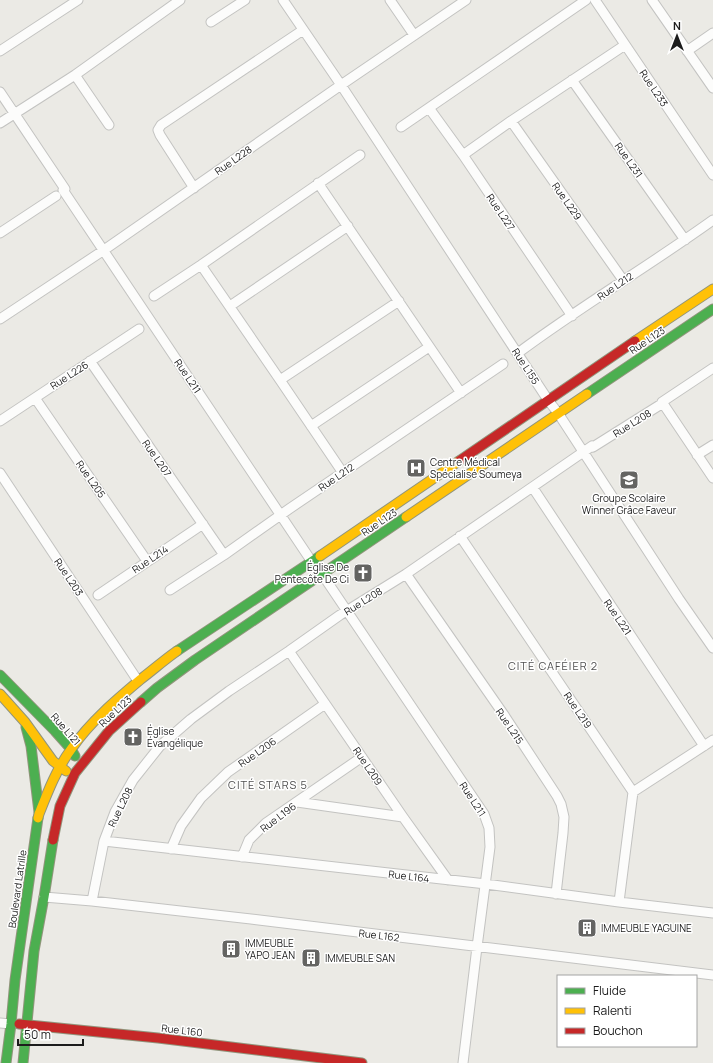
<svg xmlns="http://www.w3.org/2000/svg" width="713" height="1063" font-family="Manrope,sans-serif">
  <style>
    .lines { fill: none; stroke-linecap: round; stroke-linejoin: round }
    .street-casing { stroke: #c3c3c1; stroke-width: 11 }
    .fast-casing { stroke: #91957c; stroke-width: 11 }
    .slow-casing { stroke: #91957c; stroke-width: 11 }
    .jam-casing { stroke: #91957c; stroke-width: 11 }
    .street { stroke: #fcfcfb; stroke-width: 9 }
    .fast { stroke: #4caf50; stroke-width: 9 }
    .slow { stroke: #ffc107; stroke-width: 9 }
    .jam { stroke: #c62828; stroke-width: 9 }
    .labels { text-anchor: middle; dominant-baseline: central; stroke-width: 3; stroke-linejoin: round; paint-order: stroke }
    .street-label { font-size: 10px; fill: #1c1c1c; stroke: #fff }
    .poi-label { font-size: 10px; fill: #1c1c1c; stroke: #fff; text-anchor: start }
    .neighbourhood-label { font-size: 11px; letter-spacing: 1px; fill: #4f4f4f; stroke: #fff }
  </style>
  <rect width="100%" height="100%" fill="#ebeae5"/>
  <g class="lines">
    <defs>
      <path id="street" d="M 283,0 L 341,85 L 548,400 L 558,413 L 679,599 L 713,648
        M 390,0 L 414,35
        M 595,0 L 713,175
        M 652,0 L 713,88
        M 211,22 L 245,0
        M 0,51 L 78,0
        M 687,51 L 713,33
        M 75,75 L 109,125
        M 572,80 L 685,240
        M 0,92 L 65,189
        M 429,108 L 463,155 L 572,316
        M 511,121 L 623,280
        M 0,123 L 75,75 L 180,0
        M 401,127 L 586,0
        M 463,155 L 511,121 L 625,45
        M 318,183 L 461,393
        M 194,188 L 160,135 L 158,130 L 161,125 L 303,30
        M 63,190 L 312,562
        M 0,233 L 56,196
        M 201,265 L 280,380 L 343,473
        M 154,296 L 201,265 L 360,155
        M 230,306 L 348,226
        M 0,319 L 104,250 L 341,85 L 466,0
        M 518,353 C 581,306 649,266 713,220
        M 90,361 L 224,555
        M 280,380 L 399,301
        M 35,398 L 147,561
        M 662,402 L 713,478
        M 0,421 L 139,329
        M 311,426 L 429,347
        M 697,455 L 713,445
        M 0,473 L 138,681
        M 533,488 L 704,746
        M 460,536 L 633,792 L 619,902
        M 322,574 L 484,814 L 489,828 L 490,847 L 477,947 L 463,1063
        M 406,574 L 504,715 L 557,796 L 561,804 L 564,817 L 563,833 L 556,894
        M 170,590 L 224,555 L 289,509 L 503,364
        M 98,595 L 203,524
        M 289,651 L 403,817 L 448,880
        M 633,792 L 713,740
        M 297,802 L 403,817
        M 104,841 L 486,884 L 619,902 L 713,913
        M 171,849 L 181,826 L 201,798 L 228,772 L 325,704
        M 242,857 L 249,840 L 266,823 L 362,757
        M 44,897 L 92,901 L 251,919 L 713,975
        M 92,901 L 104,841 L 115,812 L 133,780 L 160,746 L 191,719 L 229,691 L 289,651 L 340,615 L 406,574 L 592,446 L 593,447 L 663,403 L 662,402 L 713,368
        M 0,1023 L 11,1024"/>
      <path id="fast" d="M 587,394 L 713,309
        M 177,651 L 320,556
        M 0,675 L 55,731 L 71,749 L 75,756
        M 141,702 L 157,688 L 195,660 L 406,517
        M 26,727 L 31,746 L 39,812
        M 6,1063 L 11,1024 L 15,980 L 38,818
        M 23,1063 L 34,951 L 44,897 L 53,840"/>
      <path id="slow" d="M 635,341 L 713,289
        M 406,517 L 587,394
        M 320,556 L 459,461
        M 0,694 L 25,722 L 53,761 L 66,771
        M 38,818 L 39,814 C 48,791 57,768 72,748 C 90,722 116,700 141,679 C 153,670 164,660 177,651"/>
      <path id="jam" d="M 459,461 L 635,341
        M 53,840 L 60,806 L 75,773 L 109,731 L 141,702
        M 19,1024 L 158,1038 L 362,1063"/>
    </defs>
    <use href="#street" class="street-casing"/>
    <use href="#fast" class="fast-casing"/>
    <use href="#slow" class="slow-casing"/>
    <use href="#jam" class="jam-casing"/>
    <use href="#street" class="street"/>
    <use href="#fast" class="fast"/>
    <use href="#slow" class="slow"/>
    <use href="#jam" class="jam"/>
  </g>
  <defs>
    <symbol id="hospital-square" viewBox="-11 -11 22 22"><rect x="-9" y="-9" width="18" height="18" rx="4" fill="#646462" stroke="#fff"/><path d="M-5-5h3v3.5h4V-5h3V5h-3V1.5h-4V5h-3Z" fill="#fff"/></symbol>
    <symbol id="school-square" viewBox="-11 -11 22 22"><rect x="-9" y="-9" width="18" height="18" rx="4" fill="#646462" stroke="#fff"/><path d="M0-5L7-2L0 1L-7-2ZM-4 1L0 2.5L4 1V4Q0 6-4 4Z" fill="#fff"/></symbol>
    <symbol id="church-square" viewBox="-11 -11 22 22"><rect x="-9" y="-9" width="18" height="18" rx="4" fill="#646462" stroke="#fff"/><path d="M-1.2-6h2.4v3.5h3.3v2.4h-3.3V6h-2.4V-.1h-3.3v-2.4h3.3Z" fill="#fff"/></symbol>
    <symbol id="building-square" viewBox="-11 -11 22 22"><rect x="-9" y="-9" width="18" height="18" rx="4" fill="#646462" stroke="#fff"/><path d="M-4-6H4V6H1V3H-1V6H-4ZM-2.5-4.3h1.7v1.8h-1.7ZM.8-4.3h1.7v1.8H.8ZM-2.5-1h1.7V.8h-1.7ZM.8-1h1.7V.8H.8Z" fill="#fff"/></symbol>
  </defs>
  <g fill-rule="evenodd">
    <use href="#hospital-square" x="405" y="457" width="22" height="22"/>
    <use href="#school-square" x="618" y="469" width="22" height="22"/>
    <use href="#church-square" x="352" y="562" width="22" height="22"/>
    <use href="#church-square" x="122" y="726" width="22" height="22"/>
    <use href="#building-square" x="576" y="917" width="22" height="22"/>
    <use href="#building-square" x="220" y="938" width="22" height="22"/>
    <use href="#building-square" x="300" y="947" width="22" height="22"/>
  </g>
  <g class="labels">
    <g class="street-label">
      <text transform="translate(654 88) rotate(56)">Rue L233</text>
      <text transform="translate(233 160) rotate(-35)">Rue L228</text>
      <text transform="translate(629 160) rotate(55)">Rue L231</text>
      <text transform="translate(567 201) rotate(55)">Rue L229</text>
      <text transform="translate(501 212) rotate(56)">Rue L227</text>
      <text transform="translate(615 286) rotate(-34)">Rue L212</text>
      <text transform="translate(647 340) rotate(-34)">Rue L123</text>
      <text transform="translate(526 366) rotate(57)">Rue L155</text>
      <text transform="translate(69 375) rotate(-33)">Rue L226</text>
      <text transform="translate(188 376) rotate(56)">Rue L211</text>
      <text transform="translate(632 423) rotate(-32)">Rue L208</text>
      <text transform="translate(157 458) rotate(55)">Rue L207</text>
      <text transform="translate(336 477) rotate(-34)">Rue L212</text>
      <text transform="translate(91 479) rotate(55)">Rue L205</text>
      <text transform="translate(379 522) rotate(-34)">Rue L123</text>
      <text transform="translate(150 559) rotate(-34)">Rue L214</text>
      <text transform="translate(69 577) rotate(56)">Rue L203</text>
      <text transform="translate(363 601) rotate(-32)">Rue L208</text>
      <text transform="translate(618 617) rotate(56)">Rue L221</text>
      <text transform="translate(578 710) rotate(56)">Rue L219</text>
      <text transform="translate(115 711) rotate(-43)">Rue L123</text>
      <text transform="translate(510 726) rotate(56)">Rue L215</text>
      <text transform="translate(66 729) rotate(49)">Rue L121</text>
      <text transform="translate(257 752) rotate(-35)">Rue L206</text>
      <text transform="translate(368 766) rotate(56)">Rue L209</text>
      <text transform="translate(473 799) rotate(57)">Rue L211</text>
      <text transform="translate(120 807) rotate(-64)">Rue L208</text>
      <text transform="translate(278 817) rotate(-37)">Rue L196</text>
      <text transform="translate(409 876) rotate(7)">Rue L164</text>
      <text transform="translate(17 889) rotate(-82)">Boulevard Latrille</text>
      <text transform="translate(379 935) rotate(7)">Rue L162</text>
      <text transform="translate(182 1030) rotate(7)">Rue L160</text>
    </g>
    <g class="poi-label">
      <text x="430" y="462">Centre Médical<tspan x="430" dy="12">Spécialisé Soumeya</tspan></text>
      <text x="629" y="498" text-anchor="middle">Groupe Scolaire<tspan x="629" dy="12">Winner Grâce Faveur</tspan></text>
      <text x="349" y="567" text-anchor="end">Église De<tspan x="349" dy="12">Pentecôte De Ci</tspan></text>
      <text x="147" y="731">Église<tspan x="147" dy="12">Évangélique</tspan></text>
      <text x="601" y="928">IMMEUBLE YAGUINE</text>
      <text x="245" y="943">IMMEUBLE<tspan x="245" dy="12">YAPO JEAN</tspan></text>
      <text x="325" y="958">IMMEUBLE SAN</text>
    </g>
    <g class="neighbourhood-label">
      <text x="553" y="665">CITÉ CAFÉIER 2</text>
      <text x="268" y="784">CITÉ STARS 5</text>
    </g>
  </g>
  <rect x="557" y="975" width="140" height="72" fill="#ffffff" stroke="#a4a4a4"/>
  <rect x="565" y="988" width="20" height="6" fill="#4caf50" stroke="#a4a4a4"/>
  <text x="593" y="995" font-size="12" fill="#1c1c1c">Fluide</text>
  <rect x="565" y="1008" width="20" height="6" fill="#ffc107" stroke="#a4a4a4"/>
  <text x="593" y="1015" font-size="12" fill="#1c1c1c">Ralenti</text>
  <rect x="565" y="1028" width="20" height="6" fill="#c62828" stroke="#a4a4a4"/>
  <text x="593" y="1035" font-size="12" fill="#1c1c1c">Bouchon</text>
  <g transform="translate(677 36)" stroke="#ffffff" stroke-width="3" paint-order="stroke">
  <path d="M0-3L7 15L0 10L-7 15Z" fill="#1c1c1c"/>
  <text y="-6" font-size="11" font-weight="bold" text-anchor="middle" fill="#1c1c1c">N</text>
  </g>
  <path d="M18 1039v6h65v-6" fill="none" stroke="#1c1c1c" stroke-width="2"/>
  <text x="24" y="1039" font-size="12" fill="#1c1c1c" stroke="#ffffff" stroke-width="3" paint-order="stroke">50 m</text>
</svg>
